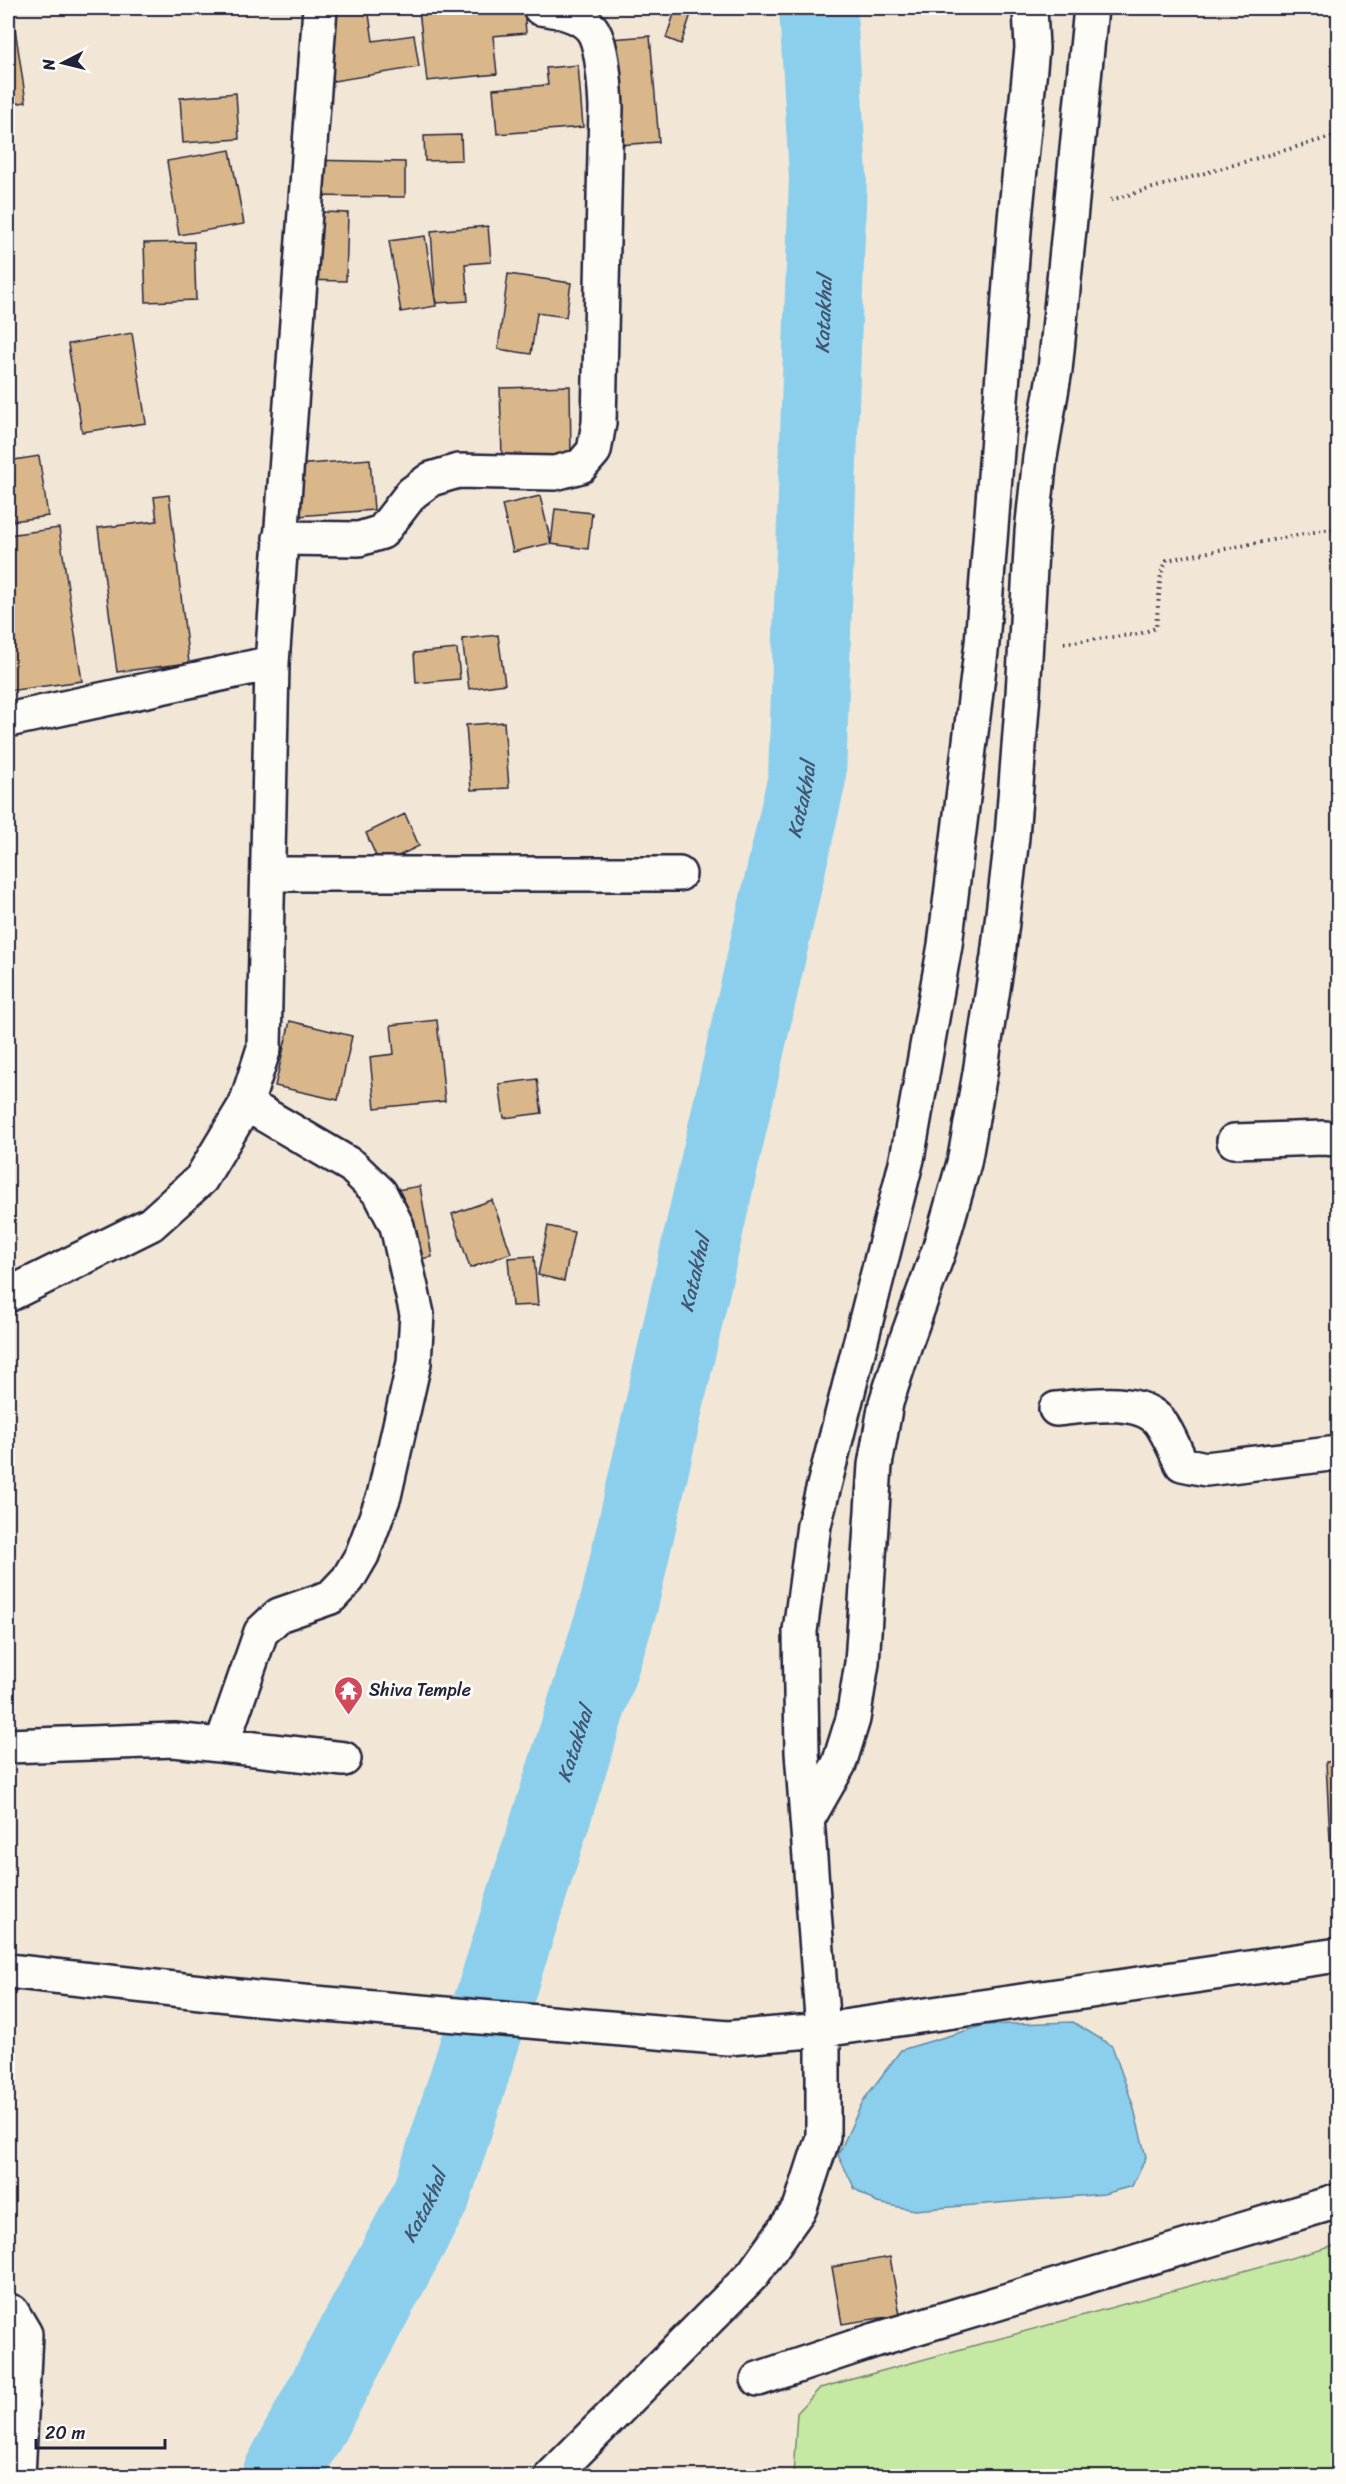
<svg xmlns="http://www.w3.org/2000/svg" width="1346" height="2484" font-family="Sriracha,sans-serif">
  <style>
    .green { fill: #c5e9a2; stroke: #74866e; stroke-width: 1.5 }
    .water { fill: #8bcfec; stroke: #618aa5; stroke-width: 1.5 }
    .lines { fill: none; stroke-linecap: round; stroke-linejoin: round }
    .river { stroke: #8bcfec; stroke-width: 78 }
    .building { fill: #d9b78b; stroke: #22223b; stroke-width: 1.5 }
    .minor-casing { stroke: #22223b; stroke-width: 38 }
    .path { stroke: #22223b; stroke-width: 4; stroke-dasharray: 1.5 4.5; stroke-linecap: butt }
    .minor { stroke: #fdfcf7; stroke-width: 33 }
    .labels { text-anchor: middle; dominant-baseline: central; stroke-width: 6; stroke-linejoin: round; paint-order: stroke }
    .poi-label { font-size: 18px; fill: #22223b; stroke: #fdfcf7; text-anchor: start }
    .water-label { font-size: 20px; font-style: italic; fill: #425670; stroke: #fdfcf7 }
  </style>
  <rect width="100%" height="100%" fill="#f2e7d7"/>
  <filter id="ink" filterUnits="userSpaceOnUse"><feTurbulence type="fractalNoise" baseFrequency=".0167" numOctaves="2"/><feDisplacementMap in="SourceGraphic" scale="12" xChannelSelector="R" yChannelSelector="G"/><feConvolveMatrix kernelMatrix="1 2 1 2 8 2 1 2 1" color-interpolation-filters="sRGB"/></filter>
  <g filter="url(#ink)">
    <path class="green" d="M 1338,2245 L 1338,2476 L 793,2476 L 797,2413 L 820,2388 Z"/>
    <path class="water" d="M 1073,2022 L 1112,2046 L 1133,2105 L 1146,2157 L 1132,2186 L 1104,2194 L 915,2210 L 877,2203 L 855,2189 L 838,2155 L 863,2101 L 901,2050 L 985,2025 Z"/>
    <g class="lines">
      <path class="river" id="s1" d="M 281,2476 L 432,2194 L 619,1604 L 807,778 L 828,177 L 818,8"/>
    </g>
    <path class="building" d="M 8,8 L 12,8 L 26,102 L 8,105 Z
      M 353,8 L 368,8 L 373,41 L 414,35 L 419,67 L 328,82 L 316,14 Z
      M 442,8 L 524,8 L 526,33 L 493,36 L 497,74 L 427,81 L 419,10 Z
      M 676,8 L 693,8 L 681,44 L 666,38 Z
      M 650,36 L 659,142 L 604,146 L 596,40 Z
      M 578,65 L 583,127 L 497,134 L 493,89 L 548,85 L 546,68 Z
      M 236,93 L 239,139 L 183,143 L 180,98 Z
      M 461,135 L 462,160 L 425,161 L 424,136 Z
      M 230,150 L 244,224 L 179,235 L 167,161 Z
      M 305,160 L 405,162 L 405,197 L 304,196 Z
      M 299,211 L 348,213 L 346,281 L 297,280 Z
      M 488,226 L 491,262 L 465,264 L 468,301 L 436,303 L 431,231 Z
      M 425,236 L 436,306 L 401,312 L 389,241 Z
      M 194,242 L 196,300 L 146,302 L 144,243 Z
      M 508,274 L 571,283 L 566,317 L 537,313 L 531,354 L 498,349 Z
      M 132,333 L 146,423 L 82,432 L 68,344 Z
      M 570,386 L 571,455 L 502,457 L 500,388 Z
      M 39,456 L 48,516 L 13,521 L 8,490 L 8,461 Z
      M 370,459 L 374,510 L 298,516 L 295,465 Z
      M 169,495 L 189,663 L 117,672 L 98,528 L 157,521 L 154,497 Z
      M 540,496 L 551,543 L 513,552 L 502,505 Z
      M 555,509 L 592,513 L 588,549 L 551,544 Z
      M 59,528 L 82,681 L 8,691 L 8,535 Z
      M 498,635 L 505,684 L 469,689 L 462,639 Z
      M 457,649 L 460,679 L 416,683 L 414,653 Z
      M 504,722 L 509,788 L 471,790 L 466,725 Z
      M 405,814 L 419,846 L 380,865 L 366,833 Z
      M 437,1020 L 445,1101 L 375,1108 L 370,1057 L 394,1054 L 391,1025 Z
      M 290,1021 L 352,1036 L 338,1100 L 275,1086 Z
      M 537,1079 L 542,1113 L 504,1118 L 499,1084 Z
      M 420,1186 L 432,1257 L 390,1264 L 378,1193 Z
      M 492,1200 L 511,1253 L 470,1268 L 452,1214 Z
      M 548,1226 L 574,1232 L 564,1281 L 538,1275 Z
      M 534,1256 L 538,1305 L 512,1306 L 508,1258 Z
      M 1338,1761 L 1338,1917 L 1334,1918 L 1326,1762 Z
      M 890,2257 L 900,2315 L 842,2324 L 832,2267 Z"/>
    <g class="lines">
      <defs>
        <path id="minor" d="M 280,538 L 359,539 L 382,532 L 412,493 L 431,479 L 458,471 L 555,473 L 581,466 L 594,451 L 599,423 L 606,107 C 605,88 603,43 591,28 C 579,14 557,10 540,8
          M 8,720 L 272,663
          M 269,874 L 679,874
          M 1234,1141 L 1323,1138 L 1338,1139
          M 8,1295 L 151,1224 L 201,1179 L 246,1104 L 264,1048 L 272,663 L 320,8
          M 1056,1409 C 1085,1406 1139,1396 1160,1422 C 1169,1434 1175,1451 1182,1464 L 1206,1469 L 1338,1453
          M 222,1744 L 261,1632 L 279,1615 L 331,1597 L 348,1579 L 362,1555 L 384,1496 L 414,1363 L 417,1314 L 397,1226 L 380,1193 L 352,1166 L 246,1104
          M 8,1746 L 174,1740 L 344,1759
          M 807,1820 L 839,1764 L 853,1719 L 862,1663 L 875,1465 L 886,1403 L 906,1341 L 939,1250 L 964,1163 L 980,1073 L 998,956 L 1012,837 L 1023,694 L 1032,532 L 1040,457 L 1055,370 L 1091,8
          M 8,1971 L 256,1998 L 728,2038 L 823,2030 L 1338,1955
          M 8,2311 L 12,2312 L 25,2334 L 18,2476
          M 758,2379 L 875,2340 L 1338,2201
          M 552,2476 L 753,2274 L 800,2208 L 823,2137 L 823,2030 L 802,1752 L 800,1631 L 814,1525 L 907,1159 L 945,945 L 982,643 L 1015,219 L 1032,48 L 1030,8"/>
      </defs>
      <use href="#minor" class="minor-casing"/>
      <path class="path" d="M 1111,200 L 1338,135
        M 1064,643 L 1139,634 L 1156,628 L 1161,573 L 1167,560 L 1330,529 L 1338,530"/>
      <use href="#minor" class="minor"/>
    </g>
  </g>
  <defs>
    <symbol id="temple-pin" viewBox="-11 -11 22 30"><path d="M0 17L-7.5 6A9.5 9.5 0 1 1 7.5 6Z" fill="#d1495b" stroke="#fdfcf7"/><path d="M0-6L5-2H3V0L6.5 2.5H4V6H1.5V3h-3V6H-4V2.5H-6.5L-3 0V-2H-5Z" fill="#fff"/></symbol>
  </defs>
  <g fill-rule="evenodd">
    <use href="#temple-pin" x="332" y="1674" width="33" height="45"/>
  </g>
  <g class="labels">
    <g class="poi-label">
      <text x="369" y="1690">Shiva Temple</text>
    </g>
    <g class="water-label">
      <text stroke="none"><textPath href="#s1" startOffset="2250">Katakhal</textPath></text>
      <text stroke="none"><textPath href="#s1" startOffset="1764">Katakhal</textPath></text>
      <text stroke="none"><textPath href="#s1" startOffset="1278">Katakhal</textPath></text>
      <text stroke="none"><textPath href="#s1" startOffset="792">Katakhal</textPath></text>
      <text stroke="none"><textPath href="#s1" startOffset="306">Katakhal</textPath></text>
    </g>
  </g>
  <rect width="1346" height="2484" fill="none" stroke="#fdfcf7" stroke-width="30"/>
  <rect x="15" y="15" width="1316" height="2454" fill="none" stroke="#22223b" stroke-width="2" filter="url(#ink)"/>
  <g transform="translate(63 63) rotate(263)" stroke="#fdfcf7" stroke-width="4.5" paint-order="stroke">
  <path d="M0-4.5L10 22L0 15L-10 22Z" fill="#22223b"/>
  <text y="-9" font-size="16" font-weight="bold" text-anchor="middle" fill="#22223b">N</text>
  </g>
  <path d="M36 2439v9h129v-9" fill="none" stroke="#22223b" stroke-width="3"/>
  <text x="45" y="2439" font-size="18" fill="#22223b" stroke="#fdfcf7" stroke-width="4.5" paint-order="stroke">20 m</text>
</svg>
